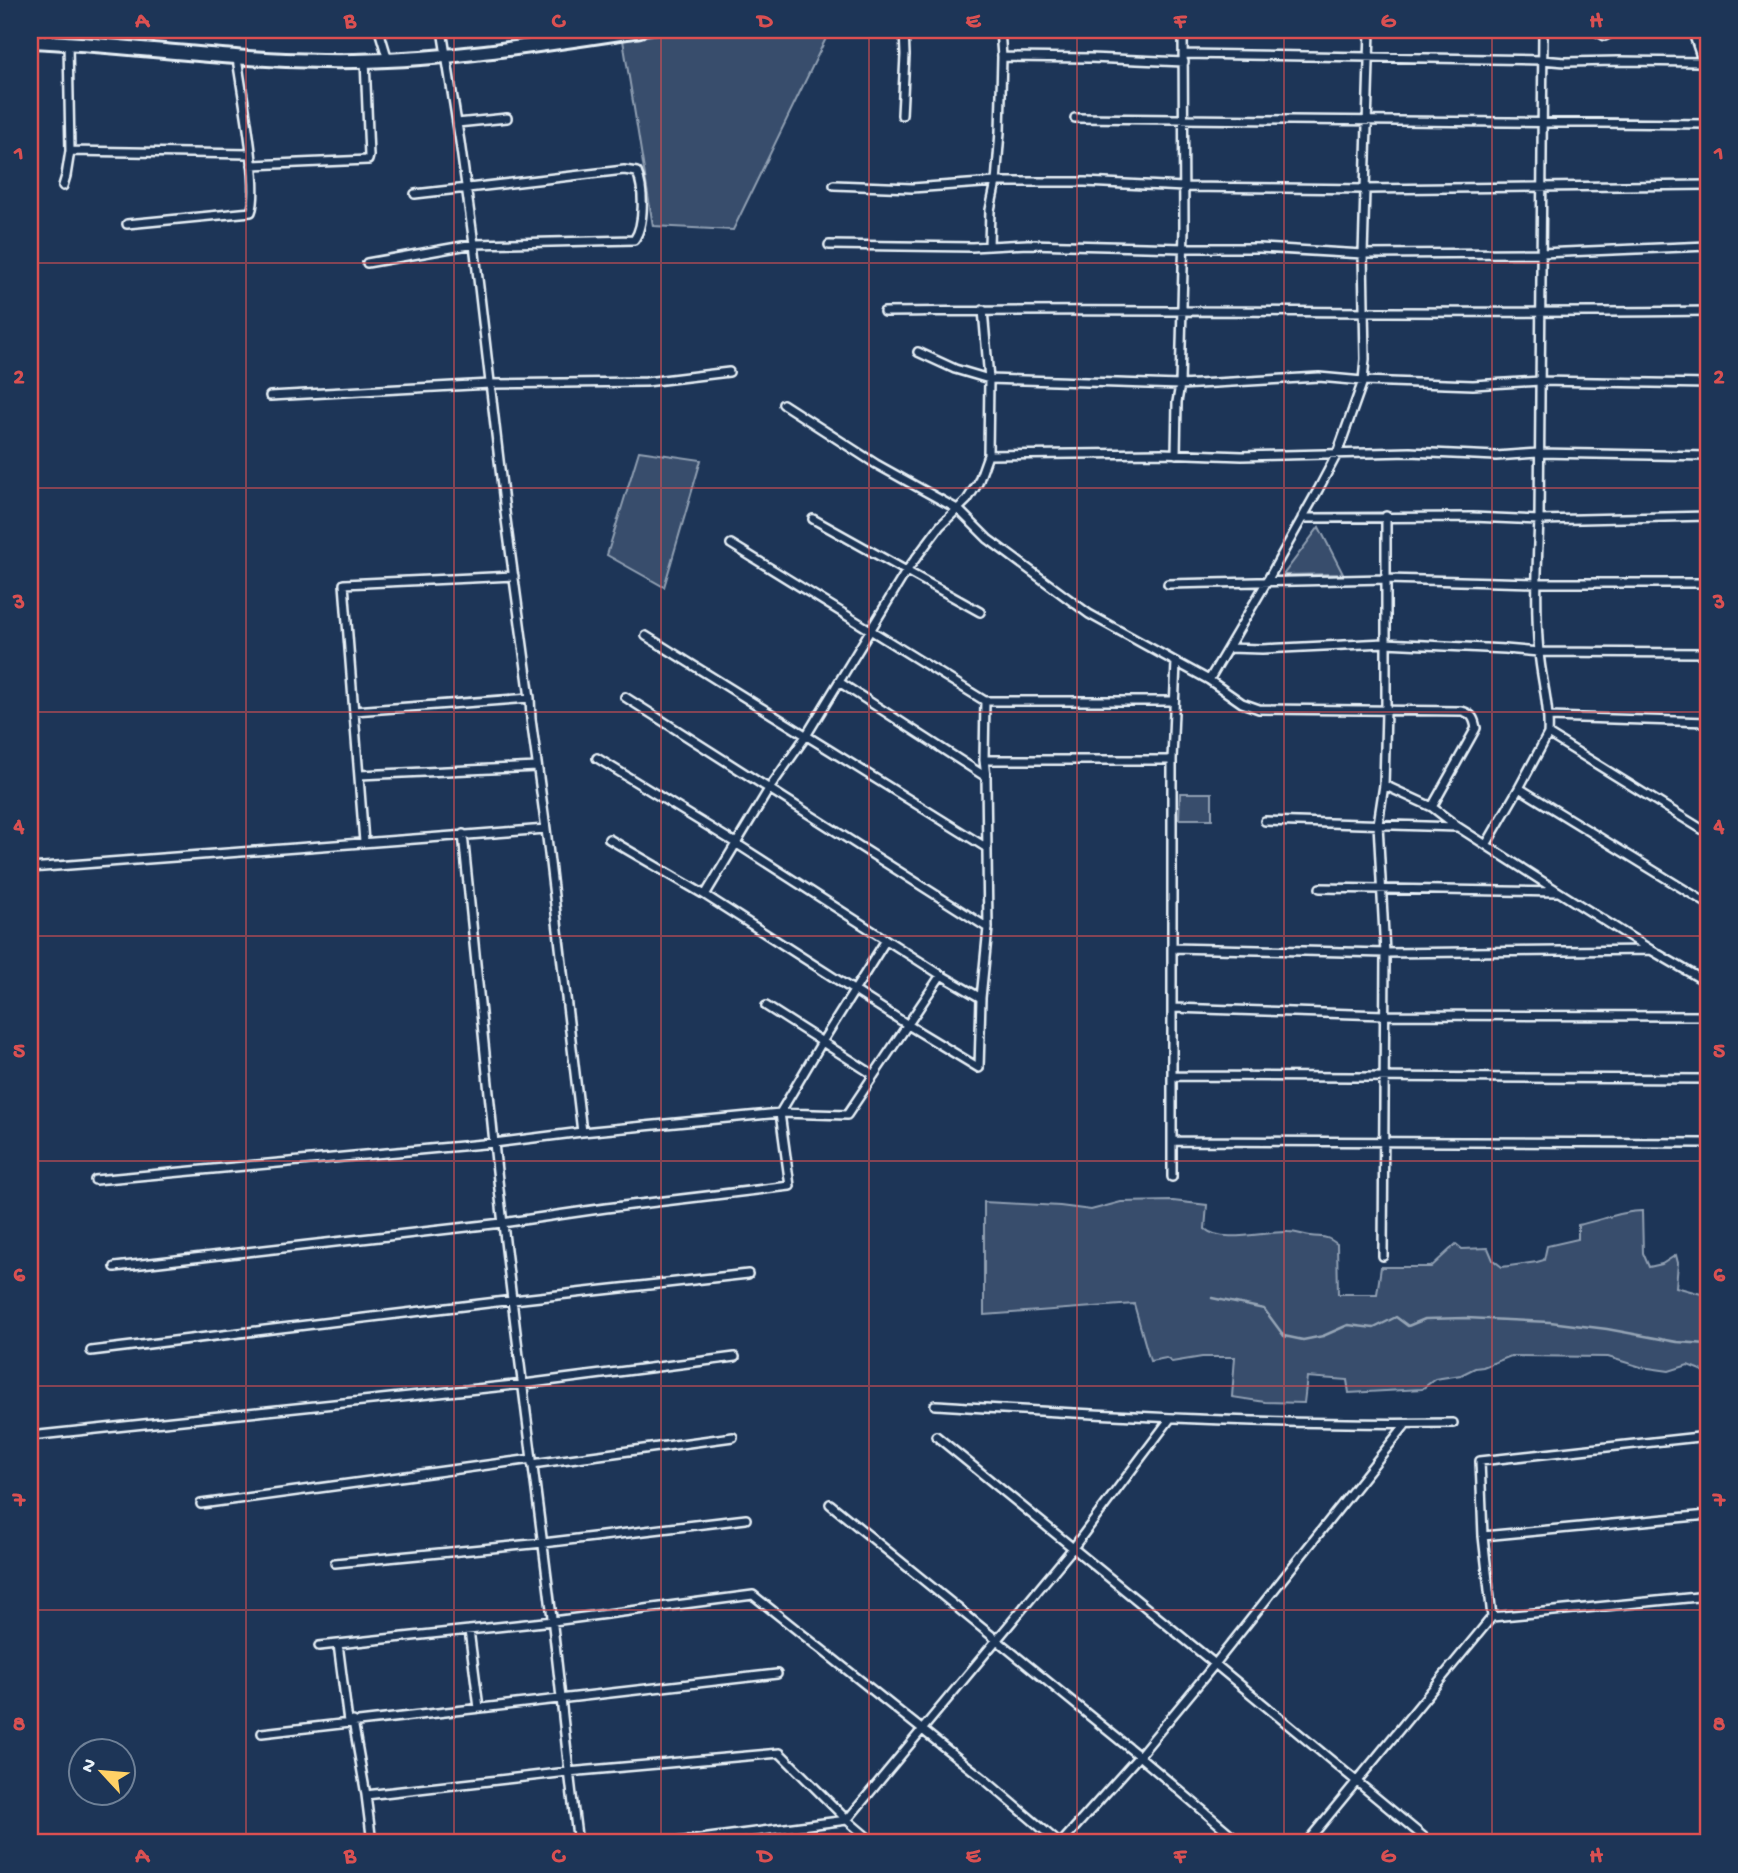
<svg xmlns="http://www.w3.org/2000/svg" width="1738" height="1873" font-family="'Gochi Hand',sans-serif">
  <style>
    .green { fill: #374d6c; stroke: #909fb2; stroke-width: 2 }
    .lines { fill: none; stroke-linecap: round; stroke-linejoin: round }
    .stream { stroke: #95a4b5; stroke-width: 2.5 }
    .street-casing { stroke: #e8f1f8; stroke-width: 12 }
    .highway-casing { stroke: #e8f1f8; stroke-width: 18 }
    .street { stroke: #1d3557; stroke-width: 7 }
    .highway { stroke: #1d3557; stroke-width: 12 }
    .grid { fill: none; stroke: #da5052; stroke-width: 2; stroke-opacity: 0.55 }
    .neatline { fill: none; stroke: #da5052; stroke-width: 2.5 }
    .grid-label { font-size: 23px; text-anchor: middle; font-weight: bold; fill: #da5052 }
  </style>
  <rect width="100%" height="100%" fill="#1d3557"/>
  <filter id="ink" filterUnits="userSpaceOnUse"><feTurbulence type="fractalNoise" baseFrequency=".0143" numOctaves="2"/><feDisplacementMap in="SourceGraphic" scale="14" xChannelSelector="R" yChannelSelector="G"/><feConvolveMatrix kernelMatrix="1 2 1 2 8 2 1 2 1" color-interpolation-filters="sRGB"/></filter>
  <g filter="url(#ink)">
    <path class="green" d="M 683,30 L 830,30 L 733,230 L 653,226 L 623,40 Z
      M 639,451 L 701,460 L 664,587 L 607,555 Z
      M 1319,527 L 1343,574 L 1283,575 Z
      M 1180,793 L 1212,793 L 1212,819 L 1179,819 Z
      M 1173,1201 L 1207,1205 L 1205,1229 C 1222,1244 1266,1231 1288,1232 C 1296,1232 1303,1235 1310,1236 C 1324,1238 1325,1235 1337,1244 L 1338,1294 L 1377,1294 L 1381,1267 L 1431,1267 L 1456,1244 L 1462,1249 L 1488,1248 L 1493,1260 L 1502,1267 L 1537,1262 L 1544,1260 L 1547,1246 L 1578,1239 L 1578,1225 C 1599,1221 1621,1211 1642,1211 L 1643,1253 L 1649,1267 L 1662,1264 L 1676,1255 L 1678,1263 L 1676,1287 L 1701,1294 L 1708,1295 L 1708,1373 L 1688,1365 L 1669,1371 L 1641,1367 L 1608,1357 L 1511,1356 L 1483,1367 L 1475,1368 L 1461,1375 L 1435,1379 L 1422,1389 L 1349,1393 L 1347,1380 L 1307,1377 L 1304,1403 L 1265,1402 L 1232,1397 L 1235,1357 L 1202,1357 L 1172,1362 L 1166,1358 L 1150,1361 L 1134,1304 L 984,1315 L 984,1202 L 1060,1206 L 1091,1210 L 1121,1202 Z"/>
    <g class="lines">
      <path class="stream" d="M 1212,1298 L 1264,1309 L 1284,1336 L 1303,1340 L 1323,1336 L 1348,1325 L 1374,1328 L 1396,1317 L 1408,1326 L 1425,1319 L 1466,1318 L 1550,1322 L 1607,1329 L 1677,1342 L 1708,1344"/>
      <defs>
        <path id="street" d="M 379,30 L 388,60
          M 442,30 L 460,142 L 474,244 L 505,512 L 530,698 L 531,719 L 546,829 L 582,1132 L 494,1143 C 510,1296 531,1448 550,1601 C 560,1682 567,1763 578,1843
          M 1543,30 L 1539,520 C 1537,564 1535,608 1539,652 C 1541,679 1550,706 1548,734
          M 1594,30 L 1605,36 L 1617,30
          M 1692,30 L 1708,77
          M 1183,54 L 1542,60 L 1565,62 L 1617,61 L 1703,62
          M 1002,57 L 1090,58 L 1184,62
          M 902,115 L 905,55 L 904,30
          M 1075,118 L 1708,124
          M 457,123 L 507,118
          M 70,151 L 250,154
          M 252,165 L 368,160 L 369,156 L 365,60
          M 834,185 L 912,188 L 996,182 L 1085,182 L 1184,187 L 1365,189 L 1708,185
          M 63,186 L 66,176 L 70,151 L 68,43
          M 127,224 L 251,212 C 261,188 241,89 237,58
          M 829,245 L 972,247 L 1028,244 L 1184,248 L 1260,248 L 1363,254 L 1541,253 L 1708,246
          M 989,246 L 990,210 L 996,182 L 1000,132 L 1002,57 L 1000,30
          M 367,263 L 474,244 L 634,240 C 645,225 644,189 637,172 L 624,170 L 415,194
          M 884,312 C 1158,308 1433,315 1708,311
          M 918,352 L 955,369 L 989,379 L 1180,385 L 1319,377 L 1363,381 L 1473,385 L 1540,381 L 1708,384
          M 270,396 L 490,384 L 646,382 L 729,372
          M 783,404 L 876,464 L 959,510 L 988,539 L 1089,614 L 1176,662
          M 1176,454 L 1177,402 L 1180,385 L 1184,229 L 1183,30
          M 988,455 L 1162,453 L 1242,456 L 1410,452 L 1496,456 L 1538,453 L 1708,456
          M 1302,518 L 1473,517 L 1539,520 L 1708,516
          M 813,519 L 980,612
          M 731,544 L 985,701 L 1173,701
          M 1168,584 L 1386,579 L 1537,583 L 1708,583
          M 646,636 L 987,848
          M 1228,648 L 1262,649 L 1385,643 L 1505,649 L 1539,652 L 1708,653
          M 1209,680 L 1242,703 L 1259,709 L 1462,711 C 1472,714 1474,718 1476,728 L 1432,807
          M 839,682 L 986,777
          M 625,697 L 988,928
          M 354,711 L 530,698
          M 1549,717 L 1708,722
          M 597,758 L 737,844 L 941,975
          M 984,760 L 985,701
          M 1172,760 L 1172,1177
          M 359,775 L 537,767
          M 1384,785 L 1432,807 L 1458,827 L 1559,892 L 1651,950 L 1708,983
          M 1519,788 L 1548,734 L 1708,833
          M 1265,821 L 1457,827
          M 609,839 L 705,895
          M 364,842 L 344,584 L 514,576
          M 1486,845 L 1519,788 L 1708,904
          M 30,868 L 546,829
          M 1320,888 L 1558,892
          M 1172,948 L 1385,953 L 1651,950
          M 981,998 L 979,1068 L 908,1025 L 705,895 L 769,789 L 806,736 L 907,570 L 940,526 L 967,500 L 978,483 L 988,455 L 989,379 L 983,310
          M 766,1006 L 874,1075
          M 1173,1008 L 1384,1015 L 1708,1016
          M 1172,1076 L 1708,1079
          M 582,1132 L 780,1113 L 822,1042 L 886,940
          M 1172,1141 L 1708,1143
          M 95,1180 L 494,1143 L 463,834
          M 1383,1256 L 1385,953 L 1378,824 L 1384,785 L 1386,711 L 1386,516
          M 115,1267 L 502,1223 L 606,1208 L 790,1186 L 780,1113 L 847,1115 L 941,975 L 981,998 L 988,928 L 986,777 L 984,760 L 1172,760 L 1176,662 L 1209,680 L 1266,583 L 1318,490 L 1337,454 L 1363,381 L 1365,359 L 1363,254 L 1370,30
          M 91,1351 L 513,1300 L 748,1274
          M 935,1405 C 1107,1415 1280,1426 1453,1423
          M 30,1436 L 524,1384 L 735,1357
          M 936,1436 L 1215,1664 L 1431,1843
          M 532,1464 L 733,1437
          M 201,1504 L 532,1459
          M 830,1504 L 1139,1756 L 1241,1843
          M 1483,1536 L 1708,1515
          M 335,1563 L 543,1543 L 746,1519
          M 1492,1617 L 1708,1596
          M 469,1630 L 479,1708
          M 338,1644 L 348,1722
          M 319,1646 L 553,1621 L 753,1595 L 984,1779 L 1059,1843
          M 353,1721 L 366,1795
          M 262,1733 L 777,1674
          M 372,1843 L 366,1795 L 568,1772 L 780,1753 L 847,1820 L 874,1843
          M 669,1843 L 847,1820 L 1073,1548 L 1170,1419
          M 1061,1843 L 1139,1756 L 1215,1664 L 1406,1424
          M 1306,1843 L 1492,1617 L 1483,1536 L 1480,1461 L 1708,1436"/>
        <path id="highway" d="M 30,41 C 128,45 224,60 322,61 C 429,63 535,46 640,30"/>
      </defs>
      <use href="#street" class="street-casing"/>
      <use href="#highway" class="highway-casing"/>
      <use href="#street" class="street"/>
      <use href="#highway" class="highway"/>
    </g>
  </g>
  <path class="grid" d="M 246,30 L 246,1843M 454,30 L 454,1843M 661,30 L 661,1843M 869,30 L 869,1843M 1077,30 L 1077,1843M 1284,30 L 1284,1843M 1492,30 L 1492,1843M 30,263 L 1708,263M 30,488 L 1708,488M 30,712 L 1708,712M 30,936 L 1708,936M 30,1161 L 1708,1161M 30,1386 L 1708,1386M 30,1610 L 1708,1610"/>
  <rect width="1738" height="1873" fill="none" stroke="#1d3557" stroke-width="77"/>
  <g transform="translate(102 1772) rotate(296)"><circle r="33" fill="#1d3557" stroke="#6e8097" stroke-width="2"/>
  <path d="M0-5L12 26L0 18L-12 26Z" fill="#ffd166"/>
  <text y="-10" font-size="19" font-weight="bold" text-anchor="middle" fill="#e8f1f8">N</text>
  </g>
  <rect x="38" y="38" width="1662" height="1796" class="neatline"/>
  <g class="grid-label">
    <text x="142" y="27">A</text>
    <text x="350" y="27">B</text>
    <text x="558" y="27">C</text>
    <text x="765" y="27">D</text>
    <text x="973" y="27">E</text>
    <text x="1180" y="27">F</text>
    <text x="1388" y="27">G</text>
    <text x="1596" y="27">H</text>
    <text x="19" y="159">1</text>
    <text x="1719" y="159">1</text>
    <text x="19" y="383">2</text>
    <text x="1719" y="383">2</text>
    <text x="19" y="608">3</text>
    <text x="1719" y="608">3</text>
    <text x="19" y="832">4</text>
    <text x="1719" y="832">4</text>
    <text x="19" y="1057">5</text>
    <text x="1719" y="1057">5</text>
    <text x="19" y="1281">6</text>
    <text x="1719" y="1281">6</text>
    <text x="19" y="1506">7</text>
    <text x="1719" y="1506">7</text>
    <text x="19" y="1730">8</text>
    <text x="1719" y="1730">8</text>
    <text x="142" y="1862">A</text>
    <text x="350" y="1862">B</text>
    <text x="558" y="1862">C</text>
    <text x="765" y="1862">D</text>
    <text x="973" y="1862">E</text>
    <text x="1180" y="1862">F</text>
    <text x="1388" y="1862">G</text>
    <text x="1596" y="1862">H</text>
  </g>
</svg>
